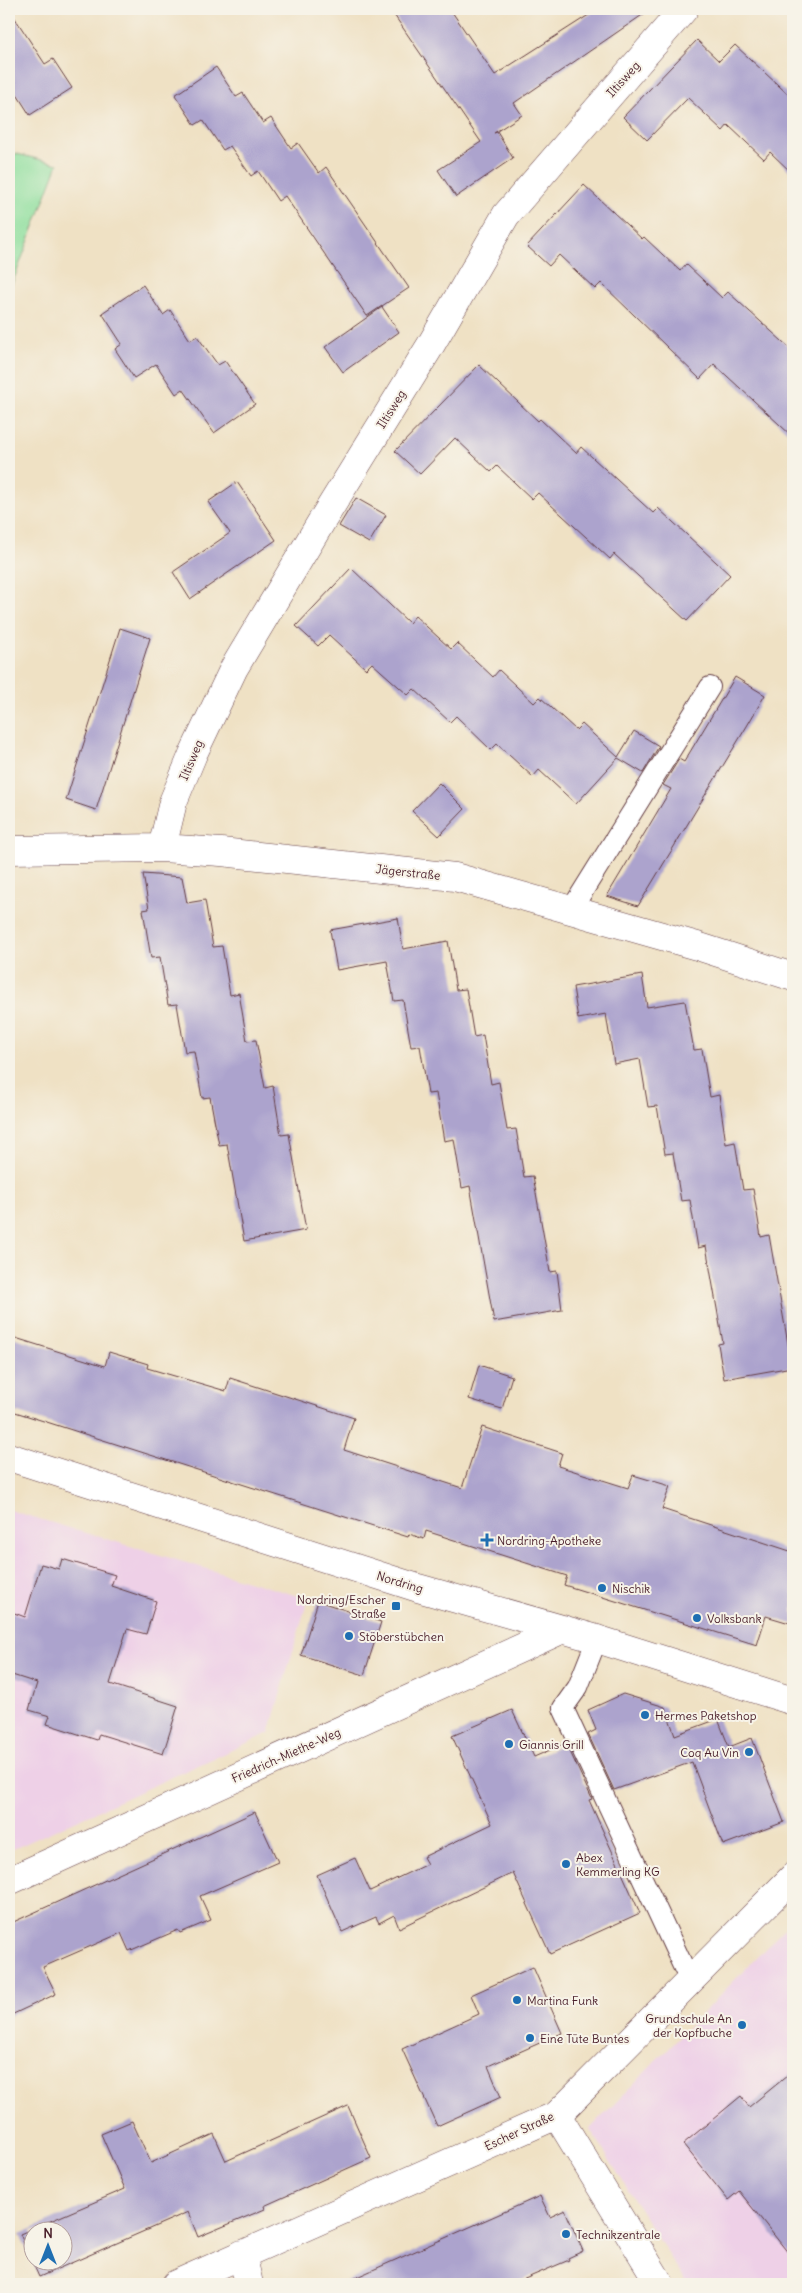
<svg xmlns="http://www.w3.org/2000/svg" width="802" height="2293" font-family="Delius,sans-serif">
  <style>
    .built { fill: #eed0e7 }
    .green { fill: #8fdf9e; stroke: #6c7f64 }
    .building { fill: #aca3cd; fill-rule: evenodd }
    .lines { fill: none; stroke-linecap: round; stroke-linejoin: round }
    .lane-casing { stroke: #633c42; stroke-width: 22 }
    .street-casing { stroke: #633c42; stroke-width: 29 }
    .lane { stroke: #fff; stroke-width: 20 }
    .street { stroke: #fff; stroke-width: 28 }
    .poi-dot { fill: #1f6fb2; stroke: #f7f3e8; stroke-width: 2 }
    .labels { text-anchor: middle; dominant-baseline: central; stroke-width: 4; stroke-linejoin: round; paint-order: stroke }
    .street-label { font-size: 12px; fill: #4a1f2b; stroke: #f7f3e8 }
    .poi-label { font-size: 12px; fill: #4a1f2b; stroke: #f7f3e8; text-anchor: start }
  </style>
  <rect width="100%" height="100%" fill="#f7f3e8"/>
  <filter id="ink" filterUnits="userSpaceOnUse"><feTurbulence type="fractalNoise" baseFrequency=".02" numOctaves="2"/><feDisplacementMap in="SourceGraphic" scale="10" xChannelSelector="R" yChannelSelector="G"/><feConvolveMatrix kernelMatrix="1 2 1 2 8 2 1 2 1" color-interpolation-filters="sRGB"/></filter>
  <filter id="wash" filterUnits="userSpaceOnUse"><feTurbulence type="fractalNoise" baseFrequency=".0096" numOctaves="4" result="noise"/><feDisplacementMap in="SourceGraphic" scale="20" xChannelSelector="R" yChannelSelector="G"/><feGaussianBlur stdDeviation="1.12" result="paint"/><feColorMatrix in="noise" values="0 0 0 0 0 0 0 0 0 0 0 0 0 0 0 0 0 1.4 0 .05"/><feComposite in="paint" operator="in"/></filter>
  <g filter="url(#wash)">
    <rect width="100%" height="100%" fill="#efe1c4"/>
    <path class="built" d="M 9,1510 L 308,1599 L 269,1733 L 9,1851 Z
      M 793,1920 L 793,2284 L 687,2284 L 590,2129 Z"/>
    <path class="green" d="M 9,152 L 58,164 L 9,292 Z"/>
    <g id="blocks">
      <path class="building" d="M 9,9 L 45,64 L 53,59 L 72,88 L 30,115 L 9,82 Z
        M 390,9 L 450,9 L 495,75 L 598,9 L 651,9 L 514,103 L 522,115 L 494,133 L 497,132 L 513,158 L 456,197 L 438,170 L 481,142 Z
        M 697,40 L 719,61 L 735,45 L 793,99 L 793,174 L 770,152 L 764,159 L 728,125 L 723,131 L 688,98 L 647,140 L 623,117 Z
        M 216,67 L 236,97 L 243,93 L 263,123 L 271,118 L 291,148 L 298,143 L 319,173 L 326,167 L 409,288 L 367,316 L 285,196 L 278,201 L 258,171 L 251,176 L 230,146 L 223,150 L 203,120 L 195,125 L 175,95 Z
        M 584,185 L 642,239 L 644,237 L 680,271 L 686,264 L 722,298 L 728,292 L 793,351 L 793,437 L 714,364 L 700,379 L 601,283 L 595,289 L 559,255 L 549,266 L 527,246 Z
        M 143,285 L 163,315 L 170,310 L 190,340 L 197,336 L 218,365 L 225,361 L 255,404 L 214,433 L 183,389 L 176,394 L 156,364 L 134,378 L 115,349 L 122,344 L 102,313 Z
        M 382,307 L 399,332 L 343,372 L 325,347 Z
        M 479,365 L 538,421 L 540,419 L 576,453 L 581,447 L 653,513 L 658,508 L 730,575 L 687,621 L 614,554 L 610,559 L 538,493 L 532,499 L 497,466 L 491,472 L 455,438 L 420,474 L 395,451 Z
        M 237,482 L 276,540 L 190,599 L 173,572 L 230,533 L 208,502 Z
        M 356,498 L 386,515 L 369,543 L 339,526 Z
        M 351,568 L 409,623 L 415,616 L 451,649 L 457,643 L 493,677 L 499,670 L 534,703 L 540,697 L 576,730 L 582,724 L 618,757 L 634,731 L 659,746 L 643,773 L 618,758 L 576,804 L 539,770 L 533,777 L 497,744 L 491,750 L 456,716 L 450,722 L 414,689 L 408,695 L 372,663 L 366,669 L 329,635 L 318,646 L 296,626 Z
        M 120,628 L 150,638 L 96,810 L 66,800 Z
        M 735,677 L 765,695 L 747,726 L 638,906 L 607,896 L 671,789 L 663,785 L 679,759 L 684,762 Z
        M 439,783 L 465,809 L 439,836 L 412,811 Z
        M 143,874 L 182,877 L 187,903 L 205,900 L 213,947 L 222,946 L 230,995 L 239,993 L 247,1041 L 256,1040 L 265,1088 L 273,1086 L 281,1135 L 289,1134 L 306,1230 L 244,1241 L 227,1144 L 219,1145 L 210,1097 L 202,1098 L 194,1051 L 185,1052 L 177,1004 L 168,1005 L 160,957 L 151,958 L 143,910 L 149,909 Z
        M 398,918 L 403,949 L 448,941 L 456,990 L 466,989 L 474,1037 L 483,1035 L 491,1084 L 499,1082 L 507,1130 L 516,1129 L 524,1177 L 533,1176 L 550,1272 L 557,1271 L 562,1310 L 494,1322 L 470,1186 L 462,1188 L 454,1139 L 444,1141 L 436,1093 L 428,1094 L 420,1046 L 411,1047 L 403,1000 L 394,1001 L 387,961 L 337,970 L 330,930 Z
        M 642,975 L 647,1007 L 685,1001 L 694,1050 L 702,1049 L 710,1097 L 719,1095 L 726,1144 L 735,1142 L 743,1190 L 753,1189 L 761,1237 L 769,1235 L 792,1367 L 724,1379 L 718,1344 L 723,1343 L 706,1246 L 698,1248 L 690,1200 L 681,1201 L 673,1153 L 665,1154 L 657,1106 L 648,1107 L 640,1059 L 614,1064 L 606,1014 L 578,1019 L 573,987 Z
        M 9,1336 L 105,1366 L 109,1352 L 148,1364 L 147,1368 L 226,1391 L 230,1378 L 354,1418 L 344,1450 L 462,1488 L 482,1427 L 562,1453 L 558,1466 L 628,1488 L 633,1475 L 670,1486 L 662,1509 L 793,1552 L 793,1624 L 766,1616 L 757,1645 L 564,1585 L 567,1576 L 426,1531 L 424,1539 L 409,1534 L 408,1537 L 9,1410 Z
        M 479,1365 L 512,1376 L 502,1409 L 469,1399 Z
        M 62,1559 L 115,1575 L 111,1586 L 156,1601 L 146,1634 L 127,1629 L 110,1684 L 178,1706 L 163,1754 L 99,1734 L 97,1740 L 47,1724 L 50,1716 L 29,1710 L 37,1683 L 9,1674 L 9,1611 L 25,1617 L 41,1564 L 59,1569 Z
        M 318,1601 L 381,1622 L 364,1675 L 301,1655 Z
        M 623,1694 L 665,1707 L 675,1735 L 718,1719 L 729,1747 L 752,1738 L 784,1822 L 723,1845 L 692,1762 L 614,1790 L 588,1734 L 596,1730 L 588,1710 Z
        M 512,1710 L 534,1757 L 566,1743 L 592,1799 L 589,1800 L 640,1913 L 550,1954 L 513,1873 L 399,1928 L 394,1915 L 379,1923 L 376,1917 L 342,1932 L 317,1875 L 355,1858 L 370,1891 L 427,1864 L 423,1857 L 492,1824 L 452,1736 Z
        M 255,1812 L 278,1862 L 200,1896 L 211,1920 L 180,1933 L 178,1930 L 129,1951 L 121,1933 L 43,1967 L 56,1994 L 9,2016 L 9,1924 Z
        M 533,1967 L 562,2033 L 488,2066 L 501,2097 L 437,2126 L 402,2049 L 479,2014 L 471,1995 Z
        M 793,2071 L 793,2259 L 739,2191 L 728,2200 L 683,2144 L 741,2096 L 749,2107 Z
        M 348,2106 L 371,2158 L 264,2206 L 265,2209 L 198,2237 L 188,2212 L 39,2277 L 20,2234 L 125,2189 L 101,2134 L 132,2121 L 151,2163 L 214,2134 L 226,2161 ZM 32,2230 L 62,2230 L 62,2260 L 32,2260 Z
        M 540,2196 L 550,2217 L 565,2210 L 583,2251 L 568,2258 L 569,2260 L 513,2284 L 341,2284 Z"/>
    </g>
  </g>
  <g filter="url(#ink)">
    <use href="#blocks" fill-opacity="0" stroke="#633c42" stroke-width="1"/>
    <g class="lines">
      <defs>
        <path id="lane" d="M 571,910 L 710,687
          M 597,1639 L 578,1687 L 563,1708 L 690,1981"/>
        <path id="street" d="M 162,848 L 173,802 L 193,754 L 234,668 L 323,519 L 429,348 L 506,215 L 684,9
          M 9,850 L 162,848 L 221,852 L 455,877 L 697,946 L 793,977
          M 9,1457 L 418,1588 L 597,1639 L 793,1701
          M 9,1881 L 563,1629
          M 557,2115 L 660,2284
          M 242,2254 L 249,2284
          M 176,2284 L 557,2115 L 793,1877"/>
      </defs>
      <use href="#lane" class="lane-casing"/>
      <use href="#street" class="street-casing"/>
      <use href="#lane" class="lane"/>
      <use href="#street" class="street"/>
    </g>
  </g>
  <g class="poi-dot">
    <path d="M484.5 1532.5h5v5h5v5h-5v5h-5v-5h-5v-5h5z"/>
    <circle cx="602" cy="1588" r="5"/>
    <rect x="391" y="1601" width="10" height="10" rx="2.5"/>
    <circle cx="697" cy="1618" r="5"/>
    <circle cx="349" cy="1636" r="5"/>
    <circle cx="645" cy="1715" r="5"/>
    <circle cx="509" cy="1744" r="5"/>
    <circle cx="749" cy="1752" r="5"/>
    <circle cx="566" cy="1864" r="5"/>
    <circle cx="517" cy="2000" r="5"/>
    <circle cx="742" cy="2025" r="5"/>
    <circle cx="530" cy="2038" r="5"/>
    <circle cx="566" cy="2234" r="5"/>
  </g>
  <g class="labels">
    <g class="street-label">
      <text transform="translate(623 79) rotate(-48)">Iltisweg</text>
      <text transform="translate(391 409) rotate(-58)">Iltisweg</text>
      <text transform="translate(191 760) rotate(-67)">Iltisweg</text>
      <text transform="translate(408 872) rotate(6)">Jägerstraße</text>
      <text transform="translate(400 1582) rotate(17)">Nordring</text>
      <text transform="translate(286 1755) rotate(-24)">Friedrich-Miethe-Weg</text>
      <text transform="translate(519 2131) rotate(-25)">Escher Straße</text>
    </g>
    <g class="poi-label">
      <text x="497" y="1540">Nordring-Apotheke</text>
      <text x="612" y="1588">Nischik</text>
      <text x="386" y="1599" text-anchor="end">Nordring/Escher<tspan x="386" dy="14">Straße</tspan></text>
      <text x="707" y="1618">Volksbank</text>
      <text x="359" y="1636">Stöberstübchen</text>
      <text x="655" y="1715">Hermes Paketshop</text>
      <text x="519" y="1744">Giannis Grill</text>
      <text x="739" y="1752" text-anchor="end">Coq Au Vin</text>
      <text x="576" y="1857">Abex<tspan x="576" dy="14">Kemmerling KG</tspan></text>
      <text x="527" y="2000">Martina Funk</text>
      <text x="732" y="2018" text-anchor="end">Grundschule An<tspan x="732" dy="14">der Kopfbuche</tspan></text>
      <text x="540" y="2038">Eine Tüte Buntes</text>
      <text x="576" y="2234">Technikzentrale</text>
    </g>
  </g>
  <rect width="802" height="2293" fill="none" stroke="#f7f3e8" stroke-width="30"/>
  <g transform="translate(48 2246)"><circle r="24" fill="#f7f3e8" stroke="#b29e9c"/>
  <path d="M0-4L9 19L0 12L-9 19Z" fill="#1f6fb2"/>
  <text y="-8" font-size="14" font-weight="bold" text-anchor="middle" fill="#4a1f2b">N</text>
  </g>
</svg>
